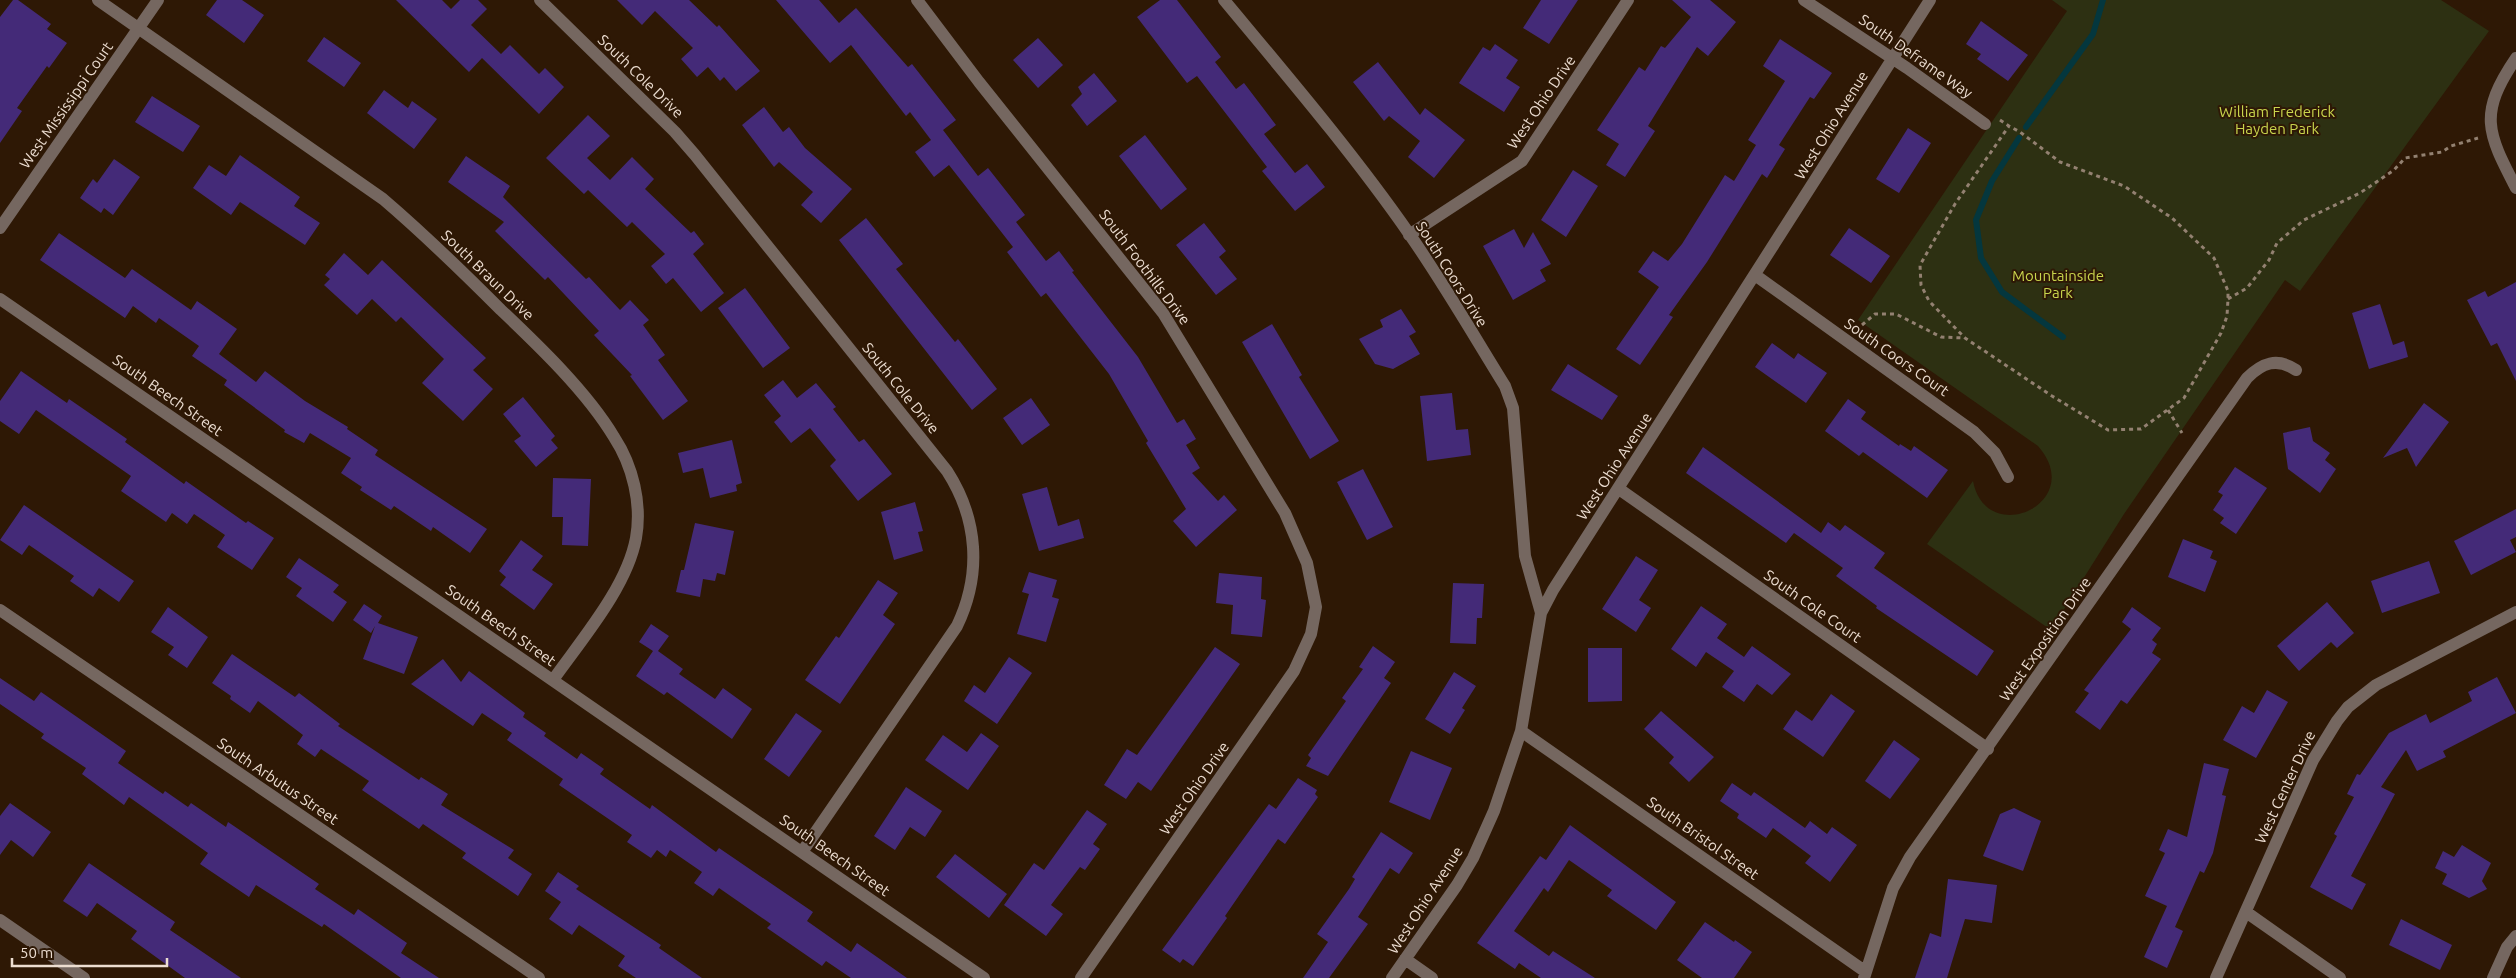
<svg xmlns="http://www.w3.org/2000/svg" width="2516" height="978" font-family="Ubuntu,sans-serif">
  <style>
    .green { fill: #2d3012 }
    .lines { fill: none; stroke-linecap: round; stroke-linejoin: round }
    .stream { stroke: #04373e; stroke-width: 6 }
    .building { fill: #442a78 }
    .path { stroke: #938171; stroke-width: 3; stroke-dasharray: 4 4; stroke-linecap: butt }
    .minor { stroke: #756760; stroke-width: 12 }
    .labels { text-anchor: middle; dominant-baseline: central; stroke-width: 4; stroke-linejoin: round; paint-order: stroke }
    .street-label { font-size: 15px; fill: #ecddd1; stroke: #2e1805 }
    .park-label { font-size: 15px; fill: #c9d54d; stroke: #2e1805 }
  </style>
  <rect width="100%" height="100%" fill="#2e1805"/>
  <path class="green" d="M 2052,0 L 2441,0 L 2489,31 L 2300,291 L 2285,280 L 2124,514 L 2051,630 L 1927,544 L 1973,481 C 1986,549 2088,503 2038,446 L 1858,320 L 2067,11 Z"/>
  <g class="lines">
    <path class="stream" d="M 2026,127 L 2093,34 L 2103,0
      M 2019,138 L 1992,181 L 1976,220 L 1981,258 L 2002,292 L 2063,337"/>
  </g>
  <path class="building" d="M 13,0 L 18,0 L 51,24 L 47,29 L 67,43 L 49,68 L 47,66 L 17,108 L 22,111 L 0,143 L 0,17 Z
    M 217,0 L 242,0 L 264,15 L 244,43 L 206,15 Z
    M 396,0 L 442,0 L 451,9 L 460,0 L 478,0 L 487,9 L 471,25 L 501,54 L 510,45 L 539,74 L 545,68 L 564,87 L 539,114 L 482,58 L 469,72 Z
    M 617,0 L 689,0 L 717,27 L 719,25 L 760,71 L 736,91 L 724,77 L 720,81 L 708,67 L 697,77 L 681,59 L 693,48 L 655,11 L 642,25 Z
    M 776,0 L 819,0 L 839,23 L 856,8 L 908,67 L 912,64 L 956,120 L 943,130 L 978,176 L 988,168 L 1025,215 L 1016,222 L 1046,261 L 1059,251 L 1074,271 L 1072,272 L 1138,357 L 1177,423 L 1184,419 L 1196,439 L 1186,445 L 1200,468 L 1192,473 L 1218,501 L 1224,495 L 1237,510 L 1196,547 L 1173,521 L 1186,509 L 1146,443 L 1148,441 L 1109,374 L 1046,293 L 1041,297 L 1007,252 L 1013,247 L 949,165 L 934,177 L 915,152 L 931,140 L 910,112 L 906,116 L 851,45 L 830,63 Z
    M 1160,0 L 1177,0 L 1221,57 L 1215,62 L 1236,89 L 1244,83 L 1276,125 L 1264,134 L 1295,173 L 1307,164 L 1325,187 L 1295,211 L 1262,171 L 1267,167 L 1197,76 L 1187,83 L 1137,17 Z
    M 1541,0 L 1578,0 L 1549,44 L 1523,28 Z
    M 1672,0 L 1710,0 L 1736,22 L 1708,56 L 1697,47 L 1648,126 L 1655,131 L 1625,177 L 1606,165 L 1619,144 L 1597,130 L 1639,67 L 1645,71 L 1661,46 L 1665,48 L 1691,17 Z
    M 1981,21 L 2028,55 L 2008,81 L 1977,59 L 1981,54 L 1966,44 Z
    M 324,37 L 361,63 L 344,87 L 307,61 Z
    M 1038,38 L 1063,65 L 1038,88 L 1013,60 Z
    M 1780,39 L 1832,73 L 1814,99 L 1810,97 L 1779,145 L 1785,149 L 1767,178 L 1762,174 L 1707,262 L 1669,315 L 1673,317 L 1640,365 L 1616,349 L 1659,287 L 1638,272 L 1653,251 L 1668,261 L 1682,244 L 1725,175 L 1734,181 L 1756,145 L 1748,140 L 1785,81 L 1763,66 Z
    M 1495,44 L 1518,60 L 1506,78 L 1520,87 L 1504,112 L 1459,83 L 1483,47 L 1490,51 Z
    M 1378,62 L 1420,115 L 1425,108 L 1465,140 L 1434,178 L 1408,157 L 1420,141 L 1389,116 L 1384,121 L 1353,82 Z
    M 1094,73 L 1117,101 L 1087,126 L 1071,105 L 1082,94 L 1078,87 Z
    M 384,90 L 408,108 L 412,101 L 437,119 L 414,149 L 367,113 Z
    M 152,96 L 200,126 L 183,152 L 135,122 Z
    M 764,107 L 783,132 L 789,127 L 805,148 L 852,189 L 821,223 L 801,205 L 813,192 L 779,162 L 774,167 L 742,125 Z
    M 588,115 L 610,136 L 587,158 L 610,180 L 632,157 L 654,179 L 645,189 L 691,233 L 694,231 L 704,244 L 693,254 L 724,293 L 701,312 L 673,278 L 666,284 L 651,266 L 665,254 L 632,222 L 627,227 L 588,190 L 584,194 L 546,158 Z
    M 1908,128 L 1931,143 L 1899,193 L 1876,179 Z
    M 1145,135 L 1187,189 L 1161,210 L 1119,156 Z
    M 240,155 L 300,197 L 294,206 L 320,223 L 305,245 L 240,202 L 231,215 L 193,188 L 209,165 L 226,176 Z
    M 466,156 L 510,186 L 503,197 L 586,279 L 589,277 L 620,310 L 630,300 L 649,320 L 643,325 L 665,355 L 658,360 L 688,401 L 663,420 L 630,376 L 632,375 L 594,335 L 599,331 L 548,277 L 545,280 L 495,231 L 504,222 L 448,182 Z
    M 114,159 L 140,177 L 113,215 L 104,208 L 101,213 L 80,198 L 93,179 L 97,183 Z
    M 1573,170 L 1598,186 L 1566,237 L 1541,220 Z
    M 866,218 L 903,264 L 896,269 L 955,342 L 958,339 L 997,389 L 972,410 L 839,240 Z
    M 1204,223 L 1226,251 L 1219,257 L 1237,279 L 1216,295 L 1176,245 Z
    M 1849,228 L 1890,256 L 1871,283 L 1830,255 Z
    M 1514,229 L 1524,248 L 1533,232 L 1551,264 L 1540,270 L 1546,281 L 1513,300 L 1483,246 Z
    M 59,233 L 125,278 L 132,269 L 191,310 L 197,301 L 237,329 L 219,354 L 256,382 L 265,371 L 305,401 L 348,427 L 347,429 L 378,450 L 375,455 L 487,529 L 470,553 L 433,527 L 431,531 L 394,506 L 391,510 L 360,490 L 362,487 L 341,473 L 351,458 L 310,433 L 304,443 L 284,432 L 285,430 L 224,385 L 227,380 L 192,356 L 199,346 L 159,318 L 156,323 L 133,306 L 125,318 L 40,260 Z
    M 344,253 L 368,275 L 382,260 L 486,358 L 473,370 L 493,389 L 463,421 L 422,383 L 444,359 L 401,317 L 396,322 L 372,299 L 357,315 L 324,285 L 330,279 L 325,275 Z
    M 2516,282 L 2516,381 L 2497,343 L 2491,346 L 2467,300 L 2485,291 L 2488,297 Z
    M 745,288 L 790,348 L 763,368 L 718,308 Z
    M 2380,304 L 2393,345 L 2404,341 L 2408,357 L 2369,369 L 2352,313 Z
    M 1401,309 L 1416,332 L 1409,336 L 1420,354 L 1393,369 L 1375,364 L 1359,339 L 1383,327 L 1380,320 Z
    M 1272,324 L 1302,375 L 1299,377 L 1339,441 L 1310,459 L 1242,342 Z
    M 1772,343 L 1794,359 L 1798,353 L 1827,373 L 1806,403 L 1755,367 Z
    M 1568,364 L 1618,396 L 1602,420 L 1551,390 Z
    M 21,371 L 67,403 L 69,399 L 127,439 L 125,442 L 184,484 L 186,481 L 246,523 L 248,521 L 274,538 L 252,570 L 217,547 L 225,535 L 194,514 L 187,524 L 172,513 L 166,522 L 121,491 L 131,476 L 36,410 L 19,434 L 0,421 L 0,401 Z
    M 783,380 L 797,398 L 816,383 L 836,407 L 833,409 L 859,442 L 864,439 L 892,474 L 858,501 L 830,466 L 836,460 L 810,428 L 791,443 L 774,422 L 781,416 L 764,395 Z
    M 1452,393 L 1456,430 L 1468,429 L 1471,455 L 1427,461 L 1420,396 Z
    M 523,397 L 555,436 L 551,440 L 558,448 L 536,467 L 514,441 L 521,436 L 503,414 Z
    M 1031,398 L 1050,425 L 1022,445 L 1003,418 Z
    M 1848,399 L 1866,412 L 1861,419 L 1899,446 L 1900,444 L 1911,451 L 1914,446 L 1948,470 L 1927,498 L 1863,452 L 1859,456 L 1825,431 Z
    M 2424,403 L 2449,422 L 2416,467 L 2407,448 L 2383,458 Z
    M 2310,427 L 2313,441 L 2330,453 L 2325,460 L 2336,469 L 2320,493 L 2288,469 L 2283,433 Z
    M 732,440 L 742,483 L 736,485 L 737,491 L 710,498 L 703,468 L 683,473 L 678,453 Z
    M 1703,447 L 1821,533 L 1828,522 L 1840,531 L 1845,525 L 1885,553 L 1874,568 L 1994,651 L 1977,676 L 1876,608 L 1877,606 L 1836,576 L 1843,568 L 1794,533 L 1786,543 L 1686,473 Z
    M 2235,467 L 2267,488 L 2236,534 L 2220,523 L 2224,518 L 2213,510 L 2223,495 L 2218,492 Z
    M 1363,469 L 1393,527 L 1367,540 L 1337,482 Z
    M 553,478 L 591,479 L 588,546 L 562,545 L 563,517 L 552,517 Z
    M 1047,487 L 1058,526 L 1079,519 L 1084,538 L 1039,551 L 1022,494 Z
    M 915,502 L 923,531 L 918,532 L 923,551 L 894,560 L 881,512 Z
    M 24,505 L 134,581 L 119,602 L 99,588 L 93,597 L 70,581 L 74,576 L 29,545 L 22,555 L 0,540 Z
    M 2516,509 L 2516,537 L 2510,540 L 2516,552 L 2471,575 L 2454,541 Z
    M 695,523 L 734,531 L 725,575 L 717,573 L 715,581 L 703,579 L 700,597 L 676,592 L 681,570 L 684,570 Z
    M 2183,539 L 2213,551 L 2210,558 L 2217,561 L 2205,592 L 2168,577 Z
    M 521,540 L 543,556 L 532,570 L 553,584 L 534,610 L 500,585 L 506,577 L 499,571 Z
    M 1636,556 L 1658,570 L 1639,600 L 1651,608 L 1636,632 L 1602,609 Z
    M 299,558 L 339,585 L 333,592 L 347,602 L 333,622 L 296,596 L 302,588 L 286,577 Z
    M 2429,561 L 2440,593 L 2382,613 L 2371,581 Z
    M 1029,572 L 1057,580 L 1052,597 L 1059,599 L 1046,642 L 1017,634 L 1029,594 L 1022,592 Z
    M 1219,573 L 1262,577 L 1261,599 L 1266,600 L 1262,637 L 1231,634 L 1233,605 L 1216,603 Z
    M 878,580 L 898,593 L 883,615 L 895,624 L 840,704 L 805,680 L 836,636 L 839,638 Z
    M 1453,583 L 1484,584 L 1482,618 L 1477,618 L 1476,644 L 1450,643 Z
    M 2327,602 L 2354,633 L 2337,648 L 2331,642 L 2299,671 L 2277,646 Z
    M 364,604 L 382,616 L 378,623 L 418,637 L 404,674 L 363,659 L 375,626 L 371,633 L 353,620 Z
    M 1701,606 L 1727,624 L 1717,638 L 1744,657 L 1752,646 L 1791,674 L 1772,695 L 1757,684 L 1744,702 L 1722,687 L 1734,671 L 1706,652 L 1696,667 L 1671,649 Z
    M 168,607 L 208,637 L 187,668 L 168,655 L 174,647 L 151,632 Z
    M 2132,607 L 2161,628 L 2152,640 L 2157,644 L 2152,653 L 2161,659 L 2127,704 L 2121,700 L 2100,730 L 2075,712 L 2089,693 L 2084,690 L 2131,629 L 2122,622 Z
    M 651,624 L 669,636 L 658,651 L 683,669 L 679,674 L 715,699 L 723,688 L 752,709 L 732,739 L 667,692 L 664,695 L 636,676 L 653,651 L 639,642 Z
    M 1373,646 L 1395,662 L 1384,678 L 1391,683 L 1328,776 L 1306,766 L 1311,758 L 1308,755 L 1346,701 L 1342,698 L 1363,669 L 1359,667 Z
    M 1215,647 L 1240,664 L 1151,791 L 1138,782 L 1126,799 L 1104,785 L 1127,749 L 1137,755 Z
    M 1588,648 L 1622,648 L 1622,701 L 1588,702 Z
    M 232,654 L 295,697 L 299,693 L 340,724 L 338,726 L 419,780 L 421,777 L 448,794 L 441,805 L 514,850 L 508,858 L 532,874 L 518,896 L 462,858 L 466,853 L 423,824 L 419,829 L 362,790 L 369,781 L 321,749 L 315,757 L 297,744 L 303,735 L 258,701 L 250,713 L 230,699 L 231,696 L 212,683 Z
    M 1009,657 L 1032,673 L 997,724 L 964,701 L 974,685 L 985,693 Z
    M 443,659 L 461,682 L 469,671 L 525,713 L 523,717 L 546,733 L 544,736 L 577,759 L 581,753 L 604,769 L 600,774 L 650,809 L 652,805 L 716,852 L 719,848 L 813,912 L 807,921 L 851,952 L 857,943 L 907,978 L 851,978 L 826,961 L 822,966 L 767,928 L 771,924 L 719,888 L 713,896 L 694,883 L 702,872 L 670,850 L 666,857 L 657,850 L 651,858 L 627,842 L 632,835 L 559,785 L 563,779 L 507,740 L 512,733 L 482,713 L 473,726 L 411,684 Z
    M 1454,672 L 1476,686 L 1462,708 L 1465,710 L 1450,734 L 1425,719 Z
    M 2497,677 L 2516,713 L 2443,751 L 2446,757 L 2417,771 L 2406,750 L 2381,787 L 2395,794 L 2351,876 L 2366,884 L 2352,910 L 2310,887 L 2337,836 L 2334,834 L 2354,797 L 2347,794 L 2357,774 L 2360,775 L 2389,733 L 2426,714 L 2430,723 L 2472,701 L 2468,692 Z
    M 0,678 L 34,701 L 41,692 L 126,751 L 118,763 L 163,794 L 165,791 L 188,807 L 191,803 L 226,827 L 228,822 L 319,884 L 315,889 L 354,915 L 358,909 L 407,943 L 401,953 L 439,978 L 401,978 L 324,924 L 322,927 L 256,885 L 249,897 L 200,864 L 208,853 L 129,797 L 124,805 L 82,774 L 86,768 L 41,738 L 44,734 L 0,704 Z
    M 2267,690 L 2288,702 L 2256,758 L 2223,740 L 2242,706 L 2254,713 Z
    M 1831,694 L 1855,711 L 1823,757 L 1783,729 L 1796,710 L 1812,721 Z
    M 1661,711 L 1714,757 L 1689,782 L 1669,763 L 1674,757 L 1644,729 Z
    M 796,713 L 822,731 L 789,777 L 764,759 Z
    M 981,733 L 999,746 L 968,790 L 925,760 L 943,735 L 967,752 Z
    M 1894,740 L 1920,759 L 1890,799 L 1865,781 Z
    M 1411,751 L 1452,768 L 1430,820 L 1389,802 Z
    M 2204,763 L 2229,769 L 2222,795 L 2226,796 L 2213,853 L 2204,873 L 2200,871 L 2175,927 L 2183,931 L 2167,968 L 2144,957 L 2167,906 L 2145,896 L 2165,853 L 2159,850 L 2168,829 L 2187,837 Z
    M 1298,778 L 1317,790 L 1315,794 L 1318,797 L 1285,844 L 1278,839 L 1225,916 L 1227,918 L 1193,966 L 1183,959 L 1180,963 L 1162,950 L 1269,804 L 1276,809 Z
    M 1732,783 L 1751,796 L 1754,792 L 1805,828 L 1810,821 L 1827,834 L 1832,827 L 1857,845 L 1830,882 L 1805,863 L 1811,856 L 1773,828 L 1766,838 L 1737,818 L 1739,814 L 1720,801 Z
    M 906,787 L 942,811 L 925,837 L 910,827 L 895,850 L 874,836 Z
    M 10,803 L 51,832 L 33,857 L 11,840 L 0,855 L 0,816 Z
    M 2014,808 L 2041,821 L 2023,871 L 1983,856 L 2000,814 Z
    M 1087,810 L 1107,824 L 1093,844 L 1100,849 L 1085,870 L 1080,867 L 1051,905 L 1063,914 L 1046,936 L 1004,905 L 1034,863 L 1044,870 Z
    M 1570,825 L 1676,902 L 1656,930 L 1607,896 L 1612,890 L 1569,860 L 1548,892 L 1544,888 L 1514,931 L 1549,956 L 1553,951 L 1595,978 L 1541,978 L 1519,963 L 1515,969 L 1477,943 L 1540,856 L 1546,860 Z
    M 1381,832 L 1413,853 L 1399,874 L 1390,868 L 1358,917 L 1368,924 L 1329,978 L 1303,978 L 1328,942 L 1317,934 L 1349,889 L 1355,879 L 1352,877 Z
    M 2462,845 L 2491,863 L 2482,881 L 2487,889 L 2469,898 L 2442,884 L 2447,874 L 2435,868 L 2443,851 L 2454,857 Z
    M 955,854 L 1007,894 L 989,918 L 936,877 Z
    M 89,863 L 175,922 L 170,930 L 241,978 L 185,978 L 131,939 L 137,931 L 97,903 L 87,917 L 63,901 Z
    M 558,872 L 579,886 L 576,889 L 661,945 L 659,948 L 702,978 L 636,978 L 618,966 L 625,956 L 579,925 L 572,935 L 549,919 L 561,902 L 545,891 Z
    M 1948,879 L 1997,885 L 1992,923 L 1965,919 L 1947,978 L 1915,978 L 1930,933 L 1941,937 Z
    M 2401,919 L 2452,945 L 2440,970 L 2389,945 Z
    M 1705,922 L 1734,942 L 1735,940 L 1752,952 L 1734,978 L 1702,978 L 1677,960 Z"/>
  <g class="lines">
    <path class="path" d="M 2000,120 L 2009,126 L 2020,132 L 2060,162 L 2124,186 L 2172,218 L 2214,258 L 2228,291 L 2228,299 L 2227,316 L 2221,333 L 2184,398 L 2141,429 L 2108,430 L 2052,396 L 1965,338 L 1929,301 L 1921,285 L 1920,265 L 1955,204 L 2009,126
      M 2228,299 L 2247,288 L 2269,260 L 2277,243 L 2304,220 L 2360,193 L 2394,170 L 2405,158 L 2442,152 L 2451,146 L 2478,138
      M 1862,325 L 1875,314 L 1896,314 L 1941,337 L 1964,338
      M 2168,410 L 2182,433"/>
    <path class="minor" d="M 98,0 L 383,199 C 424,234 463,272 501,310 C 539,346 587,392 614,437 C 633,466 642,504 636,538 C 627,587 582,639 553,680
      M 540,0 L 675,132 L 695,155 L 947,471 C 978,519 982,574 957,626 L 802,852
      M 917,0 L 979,82 L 1163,313 L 1285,513 L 1307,563 L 1316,607 L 1311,634 L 1294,671 L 1081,978
      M 1224,0 C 1288,77 1353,153 1410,235 C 1444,284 1474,336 1505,386 L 1513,408 L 1525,556 L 1541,613
      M 1804,0 L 1907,68 L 1985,124
      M 2516,58 C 2478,114 2487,132 2516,188
      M 0,228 L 158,0
      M 1409,235 L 1522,161 L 1628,0
      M 1755,275 L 1974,432 L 1995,453 L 2008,477
      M 0,299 L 984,978
      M 1619,489 L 1988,749
      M 0,610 L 539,978
      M 1521,731 L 1866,972
      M 2246,912 L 2340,978
      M 0,920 L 84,978
      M 1405,959 L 1432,978
      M 1392,978 L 1457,885 L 1473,858 L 1494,811 L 1521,731 L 1541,613 L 1553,590 L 1930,0
      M 1864,978 L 1893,888 L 1910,857 L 2247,378 C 2262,363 2277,357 2296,370
      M 2216,978 L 2313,760 L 2337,721 L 2348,707 L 2376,685 L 2516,612
      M 2493,978 L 2507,947 L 2516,936"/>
  </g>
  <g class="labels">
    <g class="street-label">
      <text transform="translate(1916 56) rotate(35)">South Deframe Way</text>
      <text transform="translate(641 76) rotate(44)">South Cole Drive</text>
      <text transform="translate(1541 102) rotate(-56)">West Ohio Drive</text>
      <text transform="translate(66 105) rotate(-55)">West Mississippi Court</text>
      <text transform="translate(1831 125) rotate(-58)">West Ohio Avenue</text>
      <text transform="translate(1145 267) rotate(53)">South Foothills Drive</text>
      <text transform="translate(1452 274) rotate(58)">South Coors Drive</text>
      <text transform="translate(488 275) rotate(44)">South Braun Drive</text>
      <text transform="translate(1897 357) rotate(35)">South Coors Court</text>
      <text transform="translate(901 388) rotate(51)">South Cole Drive</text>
      <text transform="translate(168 395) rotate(35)">South Beech Street</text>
      <text transform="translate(1614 466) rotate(-57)">West Ohio Avenue</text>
      <text transform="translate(1813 606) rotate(35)">South Cole Court</text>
      <text transform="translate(501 625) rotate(35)">South Beech Street</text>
      <text transform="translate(2045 639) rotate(-55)">West Exposition Drive</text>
      <text transform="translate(278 781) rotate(34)">South Arbutus Street</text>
      <text transform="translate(2285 787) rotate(-65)">West Center Drive</text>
      <text transform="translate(1194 788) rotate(-55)">West Ohio Drive</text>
      <text transform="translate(1703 838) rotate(35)">South Bristol Street</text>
      <text transform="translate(835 855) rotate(35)">South Beech Street</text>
      <text transform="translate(1425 900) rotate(-57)">West Ohio Avenue</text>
    </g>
    <g class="park-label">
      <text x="2277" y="111">William Frederick<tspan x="2277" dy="17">Hayden Park</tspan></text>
      <text x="2058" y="275">Mountainside<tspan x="2058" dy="17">Park</tspan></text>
    </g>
  </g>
  <path d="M12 958v8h155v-8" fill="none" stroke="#ecddd1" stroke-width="2.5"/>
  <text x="20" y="958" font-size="15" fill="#ecddd1" stroke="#2e1805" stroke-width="4" paint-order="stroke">50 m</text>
</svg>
